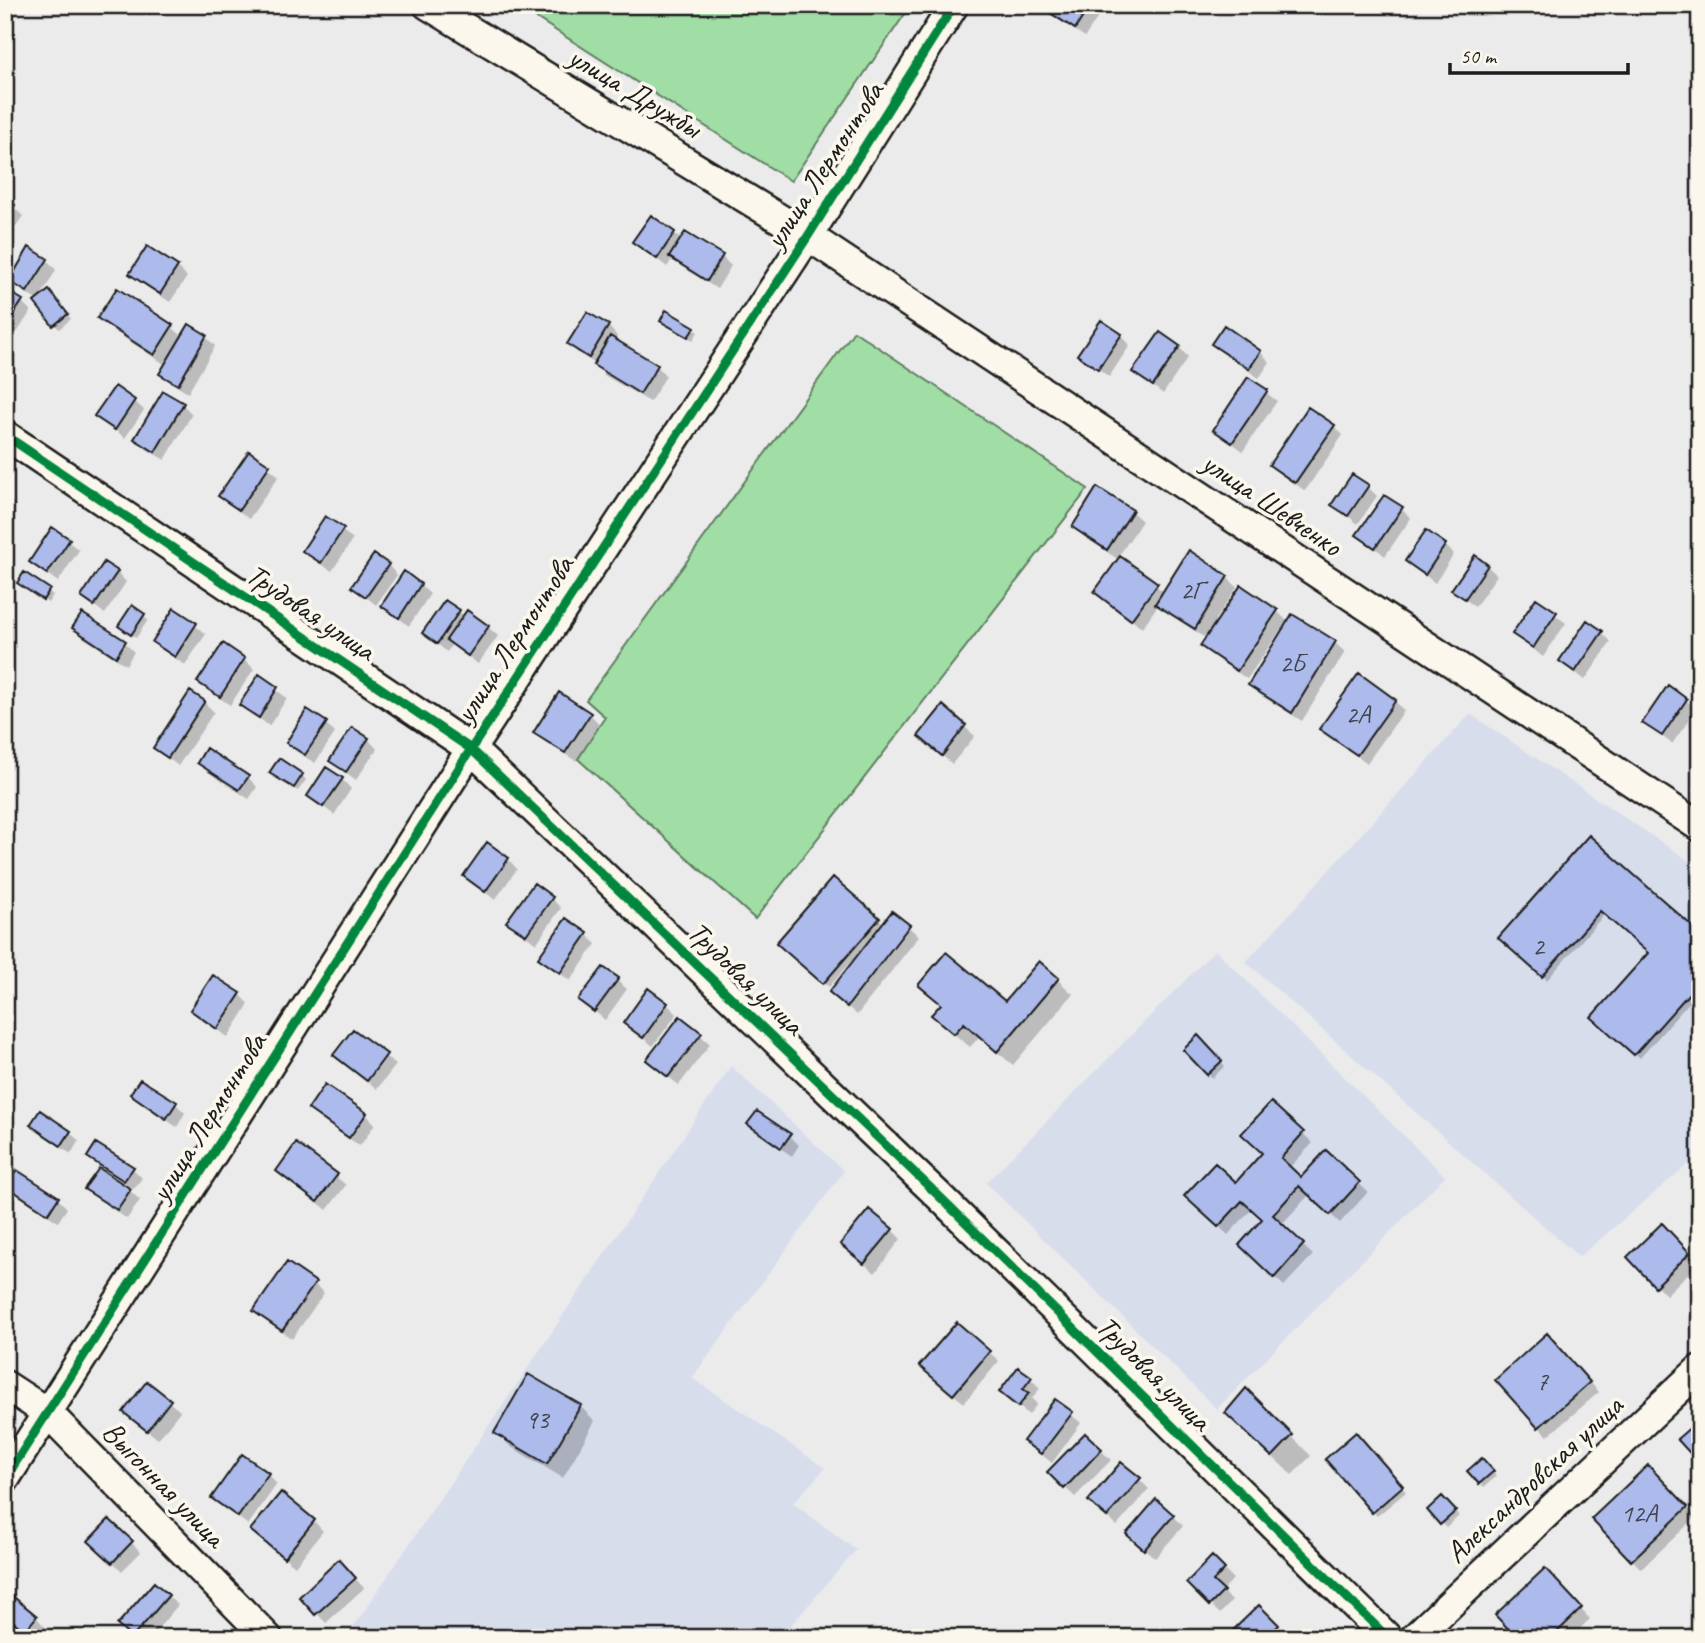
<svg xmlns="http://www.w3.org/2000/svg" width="1705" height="1643" font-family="Caveat,sans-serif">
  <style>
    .built { fill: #d8ddec }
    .green { fill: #a0dea5; stroke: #5e7d60; stroke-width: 2 }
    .shadow { fill: #0003 }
    .building { fill: #acbbeb; stroke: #1c1c1c; stroke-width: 2 }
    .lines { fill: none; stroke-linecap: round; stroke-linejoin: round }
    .street-casing { stroke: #1c1c1c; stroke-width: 33 }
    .street { stroke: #fbf7ec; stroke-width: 28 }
    .cycleway-casing { stroke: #fbf7ec; stroke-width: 13 }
    .cycleway { stroke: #00873e; stroke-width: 9 }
    .labels { text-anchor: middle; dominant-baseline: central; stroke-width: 7; stroke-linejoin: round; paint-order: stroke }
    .number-label { font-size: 26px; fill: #404450 }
    .street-label { font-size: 30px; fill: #1c1c1c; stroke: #fbf7ec }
  </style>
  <rect width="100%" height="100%" fill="#ebebec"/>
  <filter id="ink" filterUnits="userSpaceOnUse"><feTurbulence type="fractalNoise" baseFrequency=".0143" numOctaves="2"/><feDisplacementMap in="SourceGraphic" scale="14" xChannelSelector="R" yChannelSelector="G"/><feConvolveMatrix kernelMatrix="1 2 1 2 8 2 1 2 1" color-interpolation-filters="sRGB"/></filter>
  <g filter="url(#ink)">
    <path class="built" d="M 1470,714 L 1700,868 L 1700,1154 L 1579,1257 L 1246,962 Z
      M 1215,950 L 1445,1176 L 1217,1409 L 986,1183 Z
      M 731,1066 L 844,1171 L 692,1378 L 825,1468 L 793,1503 L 856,1550 L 780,1638 L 346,1638 Z"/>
    <path class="green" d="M 516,5 L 911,5 L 791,181 Z
      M 854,331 L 1088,489 L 755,919 L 578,759 L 605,717 L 586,700 Z"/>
    <path class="shadow" d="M 1040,5 L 1089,7 L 1098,17 L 1085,37 L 1049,14 Z
      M 5,200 L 23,216 L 5,241 Z
      M 674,233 L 682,241 L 722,257 L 731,266 L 717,289 L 681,266 L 673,258 L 667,267 L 634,241 Z
      M 148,248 L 177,267 L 187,277 L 170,302 L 141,283 L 131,274 Z
      M 47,260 L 56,270 L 38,301 L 21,290 L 11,280 Z
      M 117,291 L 172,327 L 183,337 L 206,337 L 215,346 L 188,393 L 171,383 L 161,374 L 166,365 L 109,328 L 99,318 Z
      M 53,297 L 71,319 L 59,329 L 36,302 Z
      M 5,298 L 22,302 L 31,311 L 5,351 Z
      M 662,321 L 693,328 L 698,332 L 693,340 Z
      M 608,326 L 617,336 L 615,341 L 657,366 L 666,376 L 650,402 L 604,375 L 596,364 L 579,354 L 570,344 Z
      M 1121,335 L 1130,345 L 1109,377 L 1080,354 Z
      M 1213,343 L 1260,352 L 1270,362 L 1259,378 L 1223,353 Z
      M 1179,347 L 1188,357 L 1163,394 L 1135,372 Z
      M 1249,380 L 1277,401 L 1243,451 L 1215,430 Z
      M 134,401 L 144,410 L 125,438 L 97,416 Z
      M 183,405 L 192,414 L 165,460 L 146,449 L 136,439 Z
      M 1334,426 L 1343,435 L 1305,491 L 1271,465 Z
      M 250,453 L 279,476 L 249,519 L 220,496 Z
      M 1368,487 L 1377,496 L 1358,524 L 1333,504 Z
      M 1098,489 L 1132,512 L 1142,521 L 1118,557 L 1164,592 L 1227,577 L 1237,587 L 1215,620 L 1218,622 L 1277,611 L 1289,623 L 1293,616 L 1335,643 L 1345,652 L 1302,721 L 1260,695 L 1250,685 L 1288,624 L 1286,622 L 1247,679 L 1212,655 L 1202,646 L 1207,639 L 1167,613 L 1158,605 L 1142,628 L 1096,592 L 1119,560 L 1083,536 L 1074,527 Z
      M 5,495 L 16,505 L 5,521 Z
      M 1401,509 L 1411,518 L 1385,556 L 1359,534 Z
      M 325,518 L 353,539 L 332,571 L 314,560 L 305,551 Z
      M 52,529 L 79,550 L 58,582 L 31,562 Z
      M 1445,545 L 1454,554 L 1435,583 L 1407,561 Z
      M 388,565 L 397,575 L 376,605 L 353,586 Z
      M 1487,566 L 1497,575 L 1475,607 L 1454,590 Z
      M 117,572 L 126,582 L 105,614 L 83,597 Z
      M 420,585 L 430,594 L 409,626 L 383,606 Z
      M 23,587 L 48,591 L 53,595 L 48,603 Z
      M 1536,601 L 1566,623 L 1543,657 L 1514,634 Z
      M 133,608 L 148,620 L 136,638 L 120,626 Z
      M 175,610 L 206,634 L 185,665 L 164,651 L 154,642 Z
      M 459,611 L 464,617 L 488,627 L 498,636 L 478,664 L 452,644 L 447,652 L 424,633 Z
      M 74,628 L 125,643 L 134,652 L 126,665 L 84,638 Z
      M 1602,632 L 1611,642 L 1585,680 L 1561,661 Z
      M 244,659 L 254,669 L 230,705 L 209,691 L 199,682 Z
      M 259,677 L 287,698 L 269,726 L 241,704 Z
      M 1686,700 L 1696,710 L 1672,744 L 1645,723 Z
      M 1395,701 L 1404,711 L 1367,763 L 1322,728 Z
      M 204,702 L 214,712 L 178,766 L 156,748 Z
      M 943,708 L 975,736 L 952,764 L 930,745 Z
      M 590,714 L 599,724 L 576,761 L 545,742 L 536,733 Z
      M 325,723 L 335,733 L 315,763 L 297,752 L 288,743 Z
      M 368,739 L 377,749 L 356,780 L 331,761 Z
      M 199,762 L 248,777 L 257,787 L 249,799 L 208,772 Z
      M 302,775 L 306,780 L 298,791 L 276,777 Z
      M 342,779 L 351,789 L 334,815 L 310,796 Z
      M 1589,837 L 1700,935 L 1700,990 L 1640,1058 L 1594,1017 L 1650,953 L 1605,914 L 1547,980 L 1501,938 Z
      M 508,859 L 517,869 L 495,900 L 465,876 Z
      M 833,880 L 884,924 L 892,913 L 919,936 L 857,1015 L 831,992 L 858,957 L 856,956 L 829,987 L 783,947 Z
      M 552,899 L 561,908 L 536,944 L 509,922 Z
      M 587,935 L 596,944 L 570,981 L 540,958 Z
      M 1039,963 L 1073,994 L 1013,1065 L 979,1037 L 970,1047 L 948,1029 L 942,1005 L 935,999 L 1005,1003 Z
      M 603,969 L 627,989 L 605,1020 L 581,1000 Z
      M 240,994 L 249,1004 L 228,1037 L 201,1020 L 192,1010 Z
      M 667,1004 L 677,1014 L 653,1046 L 625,1023 Z
      M 353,1031 L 396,1065 L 377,1089 L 335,1055 Z
      M 700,1035 L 710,1044 L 679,1085 L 658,1069 Z
      M 1198,1038 L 1225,1066 L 1212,1078 L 1186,1050 Z
      M 141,1081 L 176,1104 L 185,1113 L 177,1127 L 142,1104 L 132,1094 Z
      M 1271,1104 L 1313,1143 L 1289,1168 L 1301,1180 L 1327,1153 L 1368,1192 L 1340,1223 L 1309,1195 L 1281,1225 L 1313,1255 L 1284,1286 L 1250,1254 L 1264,1220 L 1252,1209 L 1228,1235 L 1196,1205 L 1236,1185 L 1264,1154 Z
      M 310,1109 L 366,1114 L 375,1124 L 360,1146 L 319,1118 Z
      M 750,1124 L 790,1136 L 799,1145 L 792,1156 L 759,1134 Z
      M 32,1125 L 70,1132 L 79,1141 L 71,1154 L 42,1135 Z
      M 297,1145 L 346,1185 L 327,1210 L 278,1170 Z
      M 89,1156 L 132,1168 L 142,1178 L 134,1189 L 99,1166 Z
      M 99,1170 L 130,1191 L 140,1200 L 127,1219 L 96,1198 L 87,1189 Z
      M 9,1186 L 58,1199 L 67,1208 L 58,1222 L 18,1195 Z
      M 1662,1226 L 1699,1263 L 1666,1295 L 1629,1257 Z
      M 892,1230 L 901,1239 L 875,1273 L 842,1244 Z
      M 314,1284 L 324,1293 L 292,1339 L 255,1311 Z
      M 1557,1345 L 1599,1392 L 1548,1436 L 1539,1427 Z
      M 989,1352 L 999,1361 L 964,1403 L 931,1376 Z
      M 1031,1379 L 1040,1388 L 1032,1399 L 1037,1404 L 1029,1415 L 1001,1392 Z
      M 147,1384 L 180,1411 L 158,1439 L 135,1421 Z
      M 1247,1390 L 1311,1456 L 1292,1475 L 1247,1433 Z
      M 1055,1401 L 1081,1423 L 1052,1463 L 1025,1441 Z
      M 580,1406 L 595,1421 L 563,1478 L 511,1447 L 496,1433 Z
      M 1085,1435 L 1111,1460 L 1075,1497 L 1049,1472 Z
      M 1360,1438 L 1406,1492 L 1377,1516 L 1327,1459 Z
      M 1482,1460 L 1497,1476 L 1484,1487 L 1469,1471 Z
      M 1648,1467 L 1696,1517 L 1641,1569 L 1593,1519 Z
      M 268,1475 L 277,1484 L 248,1525 L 213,1498 Z
      M 1139,1479 L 1149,1489 L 1117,1526 L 1099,1510 Z
      M 1442,1498 L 1459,1516 L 1446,1528 L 1430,1510 Z
      M 1157,1502 L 1183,1526 L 1155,1558 L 1138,1543 Z
      M 109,1521 L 141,1552 L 122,1571 L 91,1541 Z
      M 314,1521 L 323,1531 L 295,1566 L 262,1539 Z
      M 1213,1559 L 1233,1579 L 1222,1591 L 1232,1601 L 1220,1614 L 1189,1583 Z
      M 1544,1570 L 1590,1619 L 1570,1638 L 1519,1638 Z
      M 348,1571 L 364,1588 L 326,1623 L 301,1597 Z
      M 154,1584 L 178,1605 L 150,1638 L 133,1638 L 120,1625 Z
      M 1259,1607 L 1287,1636 L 1285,1638 L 1227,1638 Z
      M 5,1614 L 36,1617 L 45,1627 L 34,1638 Z"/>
    <path class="building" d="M 1038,5 L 1089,5 L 1090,6 L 1075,29 Z
      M 5,198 L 15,205 L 5,218 Z
      M 651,215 L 675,232 L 657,259 L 632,242 Z
      M 685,232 L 723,255 L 707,281 L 669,257 Z
      M 147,246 L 178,266 L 160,294 L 129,274 Z
      M 29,247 L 48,259 L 27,292 L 9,281 Z
      M 117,288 L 173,325 L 154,355 L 97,318 Z
      M 49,290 L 68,314 L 53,326 L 34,302 Z
      M 8,291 L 23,300 L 5,327 L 5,294 Z
      M 666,310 L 695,327 L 688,337 L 660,321 Z
      M 587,312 L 609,325 L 589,358 L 567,344 Z
      M 1101,320 L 1122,334 L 1098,369 L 1077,355 Z
      M 189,324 L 207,335 L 178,385 L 159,374 Z
      M 1224,325 L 1261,351 L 1249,369 L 1211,344 Z
      M 1160,332 L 1180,346 L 1153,386 L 1132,372 Z
      M 610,336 L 658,365 L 640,394 L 593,365 Z
      M 1248,377 L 1268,390 L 1232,443 L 1213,430 Z
      M 115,386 L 135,400 L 115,430 L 94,416 Z
      M 163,391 L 184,403 L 155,452 L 134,439 Z
      M 1308,407 L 1335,425 L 1295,483 L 1269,465 Z
      M 249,451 L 270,465 L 239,510 L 218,496 Z
      M 1352,474 L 1369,485 L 1348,516 L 1331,505 Z
      M 1097,487 L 1133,510 L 1107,550 L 1072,527 Z
      M 1384,495 L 1403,507 L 1375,548 L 1356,535 Z
      M 325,516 L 344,528 L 321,563 L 302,551 Z
      M 52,527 L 70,539 L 47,574 L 29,562 Z
      M 1426,530 L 1446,544 L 1425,575 L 1405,561 Z
      M 1189,550 L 1228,576 L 1195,629 L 1155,604 Z
      M 374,554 L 389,564 L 366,597 L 351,587 Z
      M 1475,555 L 1488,565 L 1465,599 L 1451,590 Z
      M 1120,556 L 1158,583 L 1131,620 L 1094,592 Z
      M 104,562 L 118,571 L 94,606 L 81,597 Z
      M 404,571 L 421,584 L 399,618 L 381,606 Z
      M 24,572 L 50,589 L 43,600 L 17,583 Z
      M 1241,585 L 1278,610 L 1237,671 L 1200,646 Z
      M 1536,598 L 1557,612 L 1533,648 L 1512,634 Z
      M 445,600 L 460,610 L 437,644 L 422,633 Z
      M 132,605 L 145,614 L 131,635 L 118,626 Z
      M 174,608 L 197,623 L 175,657 L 152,642 Z
      M 467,610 L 489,626 L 468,656 L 446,640 Z
      M 82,613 L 126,641 L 116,657 L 72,628 Z
      M 1292,614 L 1336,641 L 1292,713 L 1248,685 Z
      M 1587,620 L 1603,631 L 1575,672 L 1559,661 Z
      M 223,643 L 245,658 L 220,697 L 197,682 Z
      M 1359,673 L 1396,700 L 1357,755 L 1319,729 Z
      M 259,674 L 278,687 L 259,718 L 239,705 Z
      M 1668,685 L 1687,699 L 1662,736 L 1642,723 Z
      M 190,691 L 205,701 L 168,758 L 153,748 Z
      M 559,692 L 591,713 L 565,753 L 533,733 Z
      M 943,705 L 966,725 L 942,756 L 918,736 Z
      M 307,709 L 327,722 L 305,755 L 286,743 Z
      M 352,727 L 369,738 L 346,772 L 329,761 Z
      M 206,748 L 249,776 L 239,790 L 197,763 Z
      M 279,758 L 303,774 L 294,788 L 269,773 Z
      M 326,767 L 343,778 L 323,807 L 307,796 Z
      M 1589,835 L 1700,933 L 1700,981 L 1634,1055 L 1591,1017 L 1648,953 L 1600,911 L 1542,977 L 1498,938 Z
      M 487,842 L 509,858 L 485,892 L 463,876 Z
      M 833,877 L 880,918 L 823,984 L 776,943 Z
      M 534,883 L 553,897 L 526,935 L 506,922 Z
      M 892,911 L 910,925 L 847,1007 L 829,992 Z
      M 566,918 L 588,933 L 560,973 L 538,958 Z
      M 946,952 L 1005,1001 L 1039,961 L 1059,978 L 997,1052 L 964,1023 L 954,1034 L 931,1015 L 941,1004 L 918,985 Z
      M 603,967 L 619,978 L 594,1012 L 578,1000 Z
      M 213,975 L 241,993 L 217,1029 L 190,1010 Z
      M 648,988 L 668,1003 L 643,1038 L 623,1023 Z
      M 680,1016 L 702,1033 L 668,1077 L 646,1060 Z
      M 353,1029 L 387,1054 L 367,1081 L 333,1055 Z
      M 1198,1035 L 1222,1061 L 1207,1075 L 1183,1050 Z
      M 140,1079 L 177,1102 L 166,1119 L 130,1094 Z
      M 325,1084 L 367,1113 L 349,1138 L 308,1109 Z
      M 1271,1102 L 1304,1132 L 1281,1158 L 1301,1177 L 1326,1150 L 1360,1182 L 1330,1215 L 1299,1186 L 1273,1215 L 1304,1244 L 1274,1278 L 1239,1245 L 1262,1219 L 1242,1201 L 1218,1227 L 1184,1196 L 1215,1163 L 1236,1182 L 1262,1153 L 1241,1134 Z
      M 40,1110 L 71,1131 L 61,1146 L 30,1125 Z
      M 757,1111 L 791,1134 L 781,1148 L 747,1124 Z
      M 96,1143 L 134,1167 L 124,1181 L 87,1157 Z
      M 296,1143 L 338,1174 L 317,1202 L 276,1171 Z
      M 99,1168 L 131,1189 L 117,1210 L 84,1189 Z
      M 17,1170 L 59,1197 L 48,1214 L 6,1186 Z
      M 869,1209 L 893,1229 L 864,1264 L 840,1244 Z
      M 1662,1223 L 1690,1253 L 1655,1287 L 1627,1257 Z
      M 287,1262 L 316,1282 L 282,1331 L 253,1311 Z
      M 957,1322 L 990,1351 L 953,1395 L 919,1366 Z
      M 1547,1333 L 1590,1382 L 1538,1428 L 1495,1380 Z
      M 1018,1367 L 1032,1377 L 1023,1389 L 1029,1393 L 1018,1407 L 999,1392 Z
      M 528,1374 L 581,1405 L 547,1464 L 494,1433 Z
      M 147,1381 L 171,1400 L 147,1431 L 123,1412 Z
      M 1246,1388 L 1293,1435 L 1272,1457 L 1225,1413 Z
      M 1055,1399 L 1073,1412 L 1041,1454 L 1023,1441 Z
      M 1700,1419 L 1700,1464 L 1677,1439 Z
      M 1356,1432 L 1403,1486 L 1372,1513 L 1325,1459 Z
      M 1085,1433 L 1102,1449 L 1064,1489 L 1047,1472 Z
      M 242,1454 L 269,1473 L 238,1517 L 211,1498 Z
      M 1482,1458 L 1494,1471 L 1479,1484 L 1467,1471 Z
      M 1121,1462 L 1141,1478 L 1107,1517 L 1088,1501 Z
      M 1648,1465 L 1688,1507 L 1631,1561 L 1591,1519 Z
      M 281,1492 L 315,1520 L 284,1558 L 250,1530 Z
      M 1442,1496 L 1456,1511 L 1440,1525 L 1427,1510 Z
      M 1156,1499 L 1174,1515 L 1144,1550 L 1126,1534 Z
      M 109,1519 L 133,1541 L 112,1563 L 88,1541 Z
      M 1212,1556 L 1225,1569 L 1213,1581 L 1224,1591 L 1209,1606 L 1186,1583 Z
      M 339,1559 L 356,1578 L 315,1615 L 299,1597 Z
      M 1545,1568 L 1582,1608 L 1551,1638 L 1517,1638 L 1495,1615 Z
      M 154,1582 L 169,1595 L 132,1638 L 117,1625 Z
      M 5,1590 L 37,1616 L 25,1631 L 5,1615 Z
      M 1259,1605 L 1279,1625 L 1266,1638 L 1225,1638 Z"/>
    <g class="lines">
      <defs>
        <path id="street" d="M 428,5 L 808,236 L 1700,827
          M 5,435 L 471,749 L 941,1198 L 1388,1638
          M 5,1385 L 48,1413 L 268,1638
          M 5,1479 L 471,749 L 808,236 L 954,5
          M 1414,1638 L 1700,1369"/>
      </defs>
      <use href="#street" class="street-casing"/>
      <use href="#street" class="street"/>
      <defs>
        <path id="cycleway" d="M 5,435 L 471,749 L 941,1198 L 1388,1638
          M 5,1479 L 471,749 L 808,236 L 954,5"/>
      </defs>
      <use href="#cycleway" class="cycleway-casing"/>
      <use href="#cycleway" class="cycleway"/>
    </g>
  </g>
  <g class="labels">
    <g class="number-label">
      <text x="1192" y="590">2Г</text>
      <text x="1292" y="663">2Б</text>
      <text x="1358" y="714">2А</text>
      <text x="1538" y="946">2</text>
      <text x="1542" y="1381">7</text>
      <text x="537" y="1419">93</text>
      <text x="1639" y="1513">12А</text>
    </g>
    <g class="street-label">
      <text transform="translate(635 92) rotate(31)">улица Дружбы</text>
      <text transform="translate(824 165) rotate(-57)">улица Лермонтова</text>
      <text transform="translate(1272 504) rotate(34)">улица Шевченко</text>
      <text transform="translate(311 612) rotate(34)">Трудовая улица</text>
      <text transform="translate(514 639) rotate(-57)">улица Лермонтова</text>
      <text transform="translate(746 978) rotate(44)">Трудовая улица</text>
      <text transform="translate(208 1117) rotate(-58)">улица Лермонтова</text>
      <text transform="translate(1154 1373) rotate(45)">Трудовая улица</text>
      <text transform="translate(1534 1479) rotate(-43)">Александровская улица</text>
      <text transform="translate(164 1484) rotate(46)">Выгонная улица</text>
    </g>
  </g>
  <rect width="1705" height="1643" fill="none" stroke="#fbf7ec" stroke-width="28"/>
  <rect x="14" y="14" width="1677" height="1615" fill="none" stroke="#1c1c1c" stroke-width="2.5" filter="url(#ink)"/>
  <path d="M1450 63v10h178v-10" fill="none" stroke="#1c1c1c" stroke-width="3.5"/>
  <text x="1460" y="63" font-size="21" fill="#1c1c1c" stroke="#fbf7ec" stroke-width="5" paint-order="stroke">50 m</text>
</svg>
